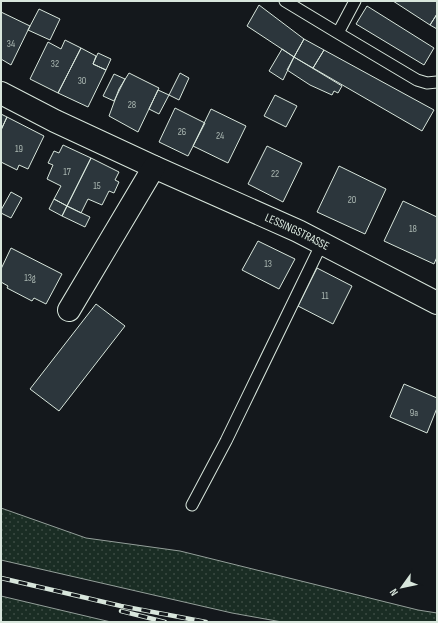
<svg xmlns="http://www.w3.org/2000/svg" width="438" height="623" font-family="'Sofia Sans Condensed',sans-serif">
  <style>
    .grass { fill: url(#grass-dots); stroke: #939e99 }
    .building { fill: #2c363c; stroke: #d8e6dc }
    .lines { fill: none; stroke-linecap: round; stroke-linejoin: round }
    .service-casing { stroke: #d8e6dc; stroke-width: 13 }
    .minor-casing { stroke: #d8e6dc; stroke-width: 24 }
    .service { stroke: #14181c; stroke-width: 11 }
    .minor { stroke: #14181c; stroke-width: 22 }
    .rail-casing { stroke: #d8e6dc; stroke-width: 4.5 }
    .rail { stroke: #14181c; stroke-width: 3; stroke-dasharray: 9; stroke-linecap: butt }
    .labels { text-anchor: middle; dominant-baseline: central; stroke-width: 3; stroke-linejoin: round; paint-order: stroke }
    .number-label { font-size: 10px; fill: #adbab4 }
    .street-label { font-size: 12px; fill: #d8e6dc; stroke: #14181c }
  </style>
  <defs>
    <pattern id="grass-dots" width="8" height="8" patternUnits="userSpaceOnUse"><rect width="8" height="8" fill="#1a2d24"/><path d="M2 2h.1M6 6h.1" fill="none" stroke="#3b4b43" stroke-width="1.8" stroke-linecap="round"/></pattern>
  </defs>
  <rect width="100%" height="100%" fill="#14181c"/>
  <path class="grass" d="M 1,508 L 86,538 L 180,551 L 418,610 L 437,613 L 437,622 L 282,622 L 232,613 L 1,560 Z
    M 1,596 L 111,622 L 1,622 Z"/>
  <path class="building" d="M 393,1 L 437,1 L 437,14 L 430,25 Z
    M 259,5 L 304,39 L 294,57 L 247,26 Z
    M 367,6 L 434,48 L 424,65 L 356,24 Z
    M 39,9 L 60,19 L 50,40 L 28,30 Z
    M 1,12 L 30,26 L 11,65 L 1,59 Z
    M 437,14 L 437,29 L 430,25 Z
    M 304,39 L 324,50 L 313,68 L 294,57 Z
    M 65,40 L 81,48 L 58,93 L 30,79 L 48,42 L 61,49 Z
    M 81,48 L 96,56 L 93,64 L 106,70 L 88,107 L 58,93 Z
    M 282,49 L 294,57 L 283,80 L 269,71 Z
    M 324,50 L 434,110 L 422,131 L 313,68 Z
    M 98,53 L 111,59 L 106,70 L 93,64 Z
    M 294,57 L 342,86 L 338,93 L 334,91 L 332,95 L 310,85 L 287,70 Z
    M 129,73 L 159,88 L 138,132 L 109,116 L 119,89 Z
    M 180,73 L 189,78 L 179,100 L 169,95 Z
    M 114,74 L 125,79 L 114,101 L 103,96 Z
    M 158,90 L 169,95 L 159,114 L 149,109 Z
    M 275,95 L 297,106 L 286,127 L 264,116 Z
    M 175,108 L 205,123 L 188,156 L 159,142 Z
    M 211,109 L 246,126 L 228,163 L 193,146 Z
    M 1,114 L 7,117 L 1,130 Z
    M 7,117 L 44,136 L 28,169 L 19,165 L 17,170 L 1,162 L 1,130 Z
    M 63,145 L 91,158 L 67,206 L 54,199 L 61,186 L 47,179 L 53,165 L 48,163 L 54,151 L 59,153 Z
    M 267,146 L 302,163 L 283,202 L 248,184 Z
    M 91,158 L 119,172 L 115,180 L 119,182 L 114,193 L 109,191 L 102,205 L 88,199 L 81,213 L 67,206 Z
    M 339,166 L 386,189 L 365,234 L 317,212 Z
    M 11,192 L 22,198 L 11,218 L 1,213 L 1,210 Z
    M 54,199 L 67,206 L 62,216 L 49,209 Z
    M 403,201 L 437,217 L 437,257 L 434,264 L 384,241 Z
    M 67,206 L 90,217 L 85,227 L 62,216 Z
    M 258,241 L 295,259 L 279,289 L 242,270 Z
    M 11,248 L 62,274 L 46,304 L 34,298 L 32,301 L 7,288 L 8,286 L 1,282 L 1,269 Z
    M 317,268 L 352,286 L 333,324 L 298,306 Z
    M 96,304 L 125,326 L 59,411 L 30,389 Z
    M 404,384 L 437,398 L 437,408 L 427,433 L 390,417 Z"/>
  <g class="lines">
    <defs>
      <path id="service" d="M 285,1 L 338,33 L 355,1
        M 338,33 L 417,80 L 427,83 L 437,82
        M 192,505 L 226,441 L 322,243"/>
      <g id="minor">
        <path id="s1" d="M 1,93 L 55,121 L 154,167 L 298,231 L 437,303"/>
        <path d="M 69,310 L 154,167"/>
      </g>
    </defs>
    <use href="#service" class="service-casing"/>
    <use href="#minor" class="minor-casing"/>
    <use href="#service" class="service"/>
    <use href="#minor" class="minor"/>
    <defs>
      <path id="rail" d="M 1,578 L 121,606 L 206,622
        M 121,611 L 165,622"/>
    </defs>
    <use href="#rail" class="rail-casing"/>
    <use href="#rail" class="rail"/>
  </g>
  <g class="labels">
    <g class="number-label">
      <text x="11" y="44">34</text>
      <text x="55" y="64">32</text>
      <text x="82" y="81">30</text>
      <text x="132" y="105">28</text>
      <text x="182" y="132">26</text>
      <text x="220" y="136">24</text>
      <text x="19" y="149">19</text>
      <text x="67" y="172">17</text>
      <text x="275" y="174">22</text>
      <text x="97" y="186">15</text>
      <text x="352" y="200">20</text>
      <text x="413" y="229">18</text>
      <text x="268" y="264">13</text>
      <text x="30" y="278">13g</text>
      <text x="325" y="296">11</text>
      <text x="414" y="413">9a</text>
    </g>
    <g class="street-label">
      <text stroke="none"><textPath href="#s1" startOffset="327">LESSINGSTRASSE</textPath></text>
    </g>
  </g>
  <rect width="438" height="623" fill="none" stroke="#d8e6dc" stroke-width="4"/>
  <g transform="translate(402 587) rotate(237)" stroke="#14181c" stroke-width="3" paint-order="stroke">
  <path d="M0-3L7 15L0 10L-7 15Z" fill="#d8e6dc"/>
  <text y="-6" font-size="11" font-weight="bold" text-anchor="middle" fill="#d8e6dc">N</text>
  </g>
</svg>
